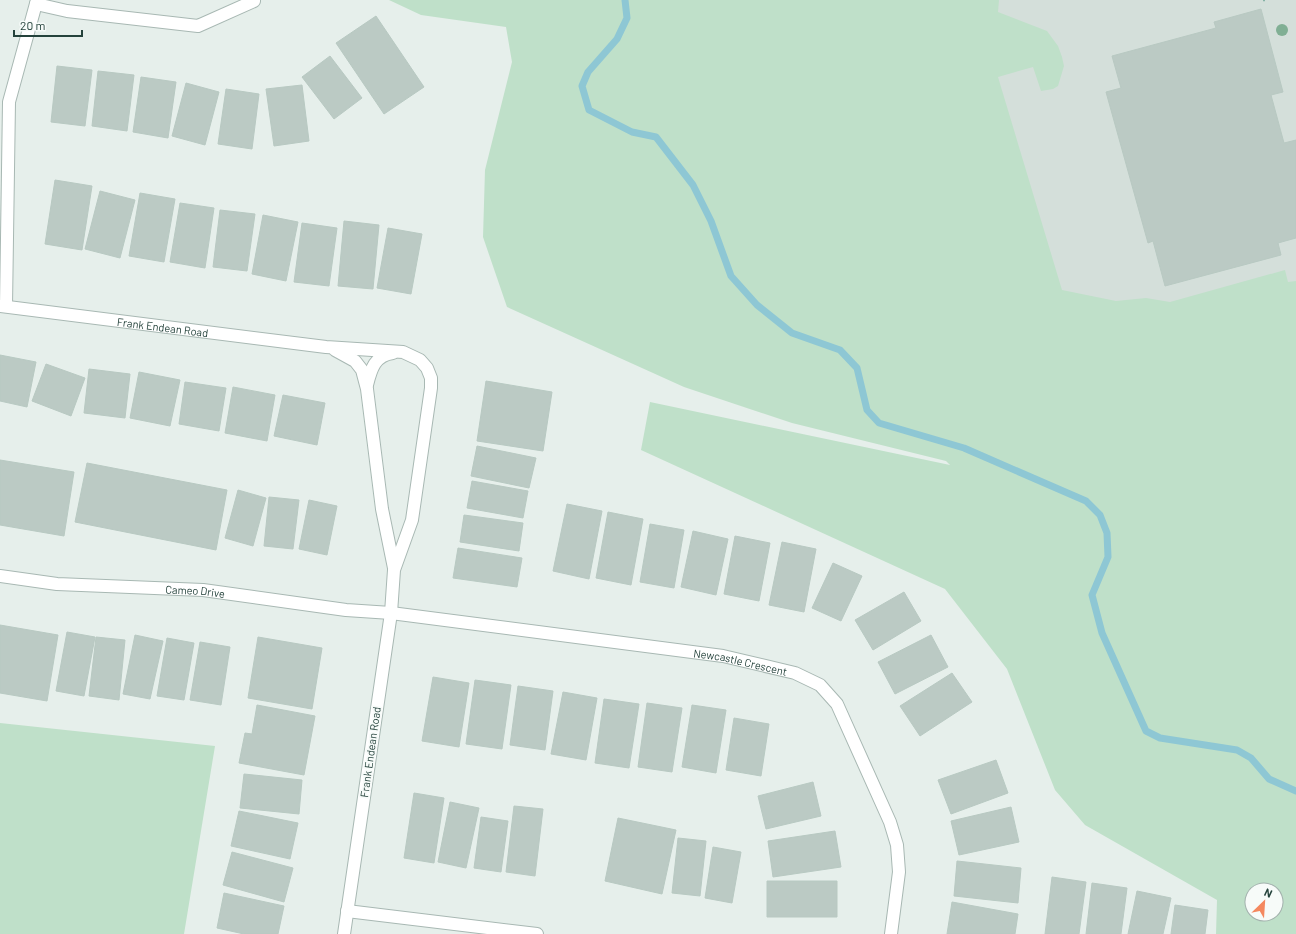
<svg xmlns="http://www.w3.org/2000/svg" width="1296" height="934" font-family="Barlow,sans-serif">
  <style>
    .built { fill: #d4dfda }
    .green { fill: #bfe0c9; fill-rule: evenodd }
    .lines { fill: none; stroke-linecap: round; stroke-linejoin: round }
    .stream { stroke: #8ec7d4; stroke-width: 7 }
    .building { fill: #bbcac4; stroke: #b8c9c2 }
    .minor-casing { stroke: #a8b8b3; stroke-width: 14 }
    .path { stroke: #86b3a6; stroke-width: 2.5; stroke-dasharray: 2 3; stroke-linecap: butt }
    .minor { stroke: #fff; stroke-width: 12 }
    .tree { fill: #80af94 }
    .labels { text-anchor: middle; dominant-baseline: central; stroke-width: 3.5; stroke-linejoin: round; paint-order: stroke }
    .street-label { font-size: 11px; fill: #24423b; stroke: #f7fbf9 }
  </style>
  <rect width="100%" height="100%" fill="#e6efeb"/>
  <path class="built" d="M 902,0 L 1296,0 L 1296,288 L 1050,328 Z"/>
  <path class="green" d="M 389,0 L 999,0 L 998,12 L 1047,31 L 1058,46 L 1062,57 L 1064,66 L 1058,86 L 1053,89 L 1041,91 L 1033,67 L 998,77 L 1062,290 L 1116,301 L 1146,298 L 1170,302 L 1285,270 L 1288,282 L 1296,281 L 1296,934 L 1216,934 L 1217,900 L 1085,825 L 1055,790 L 1007,669 L 945,589 L 641,450 L 650,402 L 950,465 L 946,461 L 792,423 L 684,387 L 507,307 L 483,237 L 485,170 L 512,62 L 506,27 L 421,15 ZM 1252,890 L 1276,890 L 1276,914 L 1252,914 Z
    M 0,723 L 215,746 L 184,934 L 0,934 Z"/>
  <g class="lines">
    <path class="stream" d="M 625,0 L 627,18 L 617,39 L 588,72 L 582,86 L 589,110 L 632,132 L 656,137 L 693,185 L 711,221 L 731,276 L 757,305 L 792,333 L 840,350 L 857,368 L 867,410 L 879,423 L 964,448 L 1086,501 L 1100,515 L 1107,533 L 1108,557 L 1092,595 L 1102,633 L 1146,731 L 1160,738 L 1237,750 L 1251,758 L 1269,779 L 1296,791"/>
  </g>
  <path class="building" d="M 1261,9 L 1283,92 L 1271,95 L 1284,143 L 1296,140 L 1296,238 L 1278,243 L 1281,255 L 1165,286 L 1153,241 L 1148,243 L 1106,92 L 1121,88 L 1112,56 L 1216,28 L 1214,22 Z
    M 376,16 L 424,87 L 384,114 L 336,43 Z
    M 330,56 L 362,98 L 334,119 L 302,77 Z
    M 57,66 L 92,70 L 85,126 L 51,122 Z
    M 98,71 L 134,75 L 127,131 L 92,126 Z
    M 141,77 L 176,82 L 168,138 L 133,132 Z
    M 186,83 L 219,92 L 205,145 L 172,136 Z
    M 302,85 L 309,141 L 274,146 L 266,89 Z
    M 226,89 L 259,94 L 252,149 L 218,144 Z
    M 55,180 L 92,186 L 82,250 L 45,244 Z
    M 100,191 L 135,200 L 120,258 L 85,249 Z
    M 140,193 L 175,199 L 164,262 L 129,256 Z
    M 180,203 L 214,208 L 205,268 L 170,262 Z
    M 220,210 L 255,214 L 247,271 L 213,267 Z
    M 263,215 L 298,222 L 286,281 L 252,274 Z
    M 344,221 L 379,225 L 373,289 L 338,286 Z
    M 302,223 L 337,228 L 329,286 L 294,282 Z
    M 388,228 L 422,234 L 411,294 L 377,288 Z
    M 0,355 L 36,362 L 27,407 L 0,401 Z
    M 46,364 L 85,378 L 71,416 L 32,401 Z
    M 89,369 L 130,374 L 125,418 L 84,413 Z
    M 139,372 L 180,380 L 170,426 L 130,418 Z
    M 486,381 L 552,392 L 543,451 L 477,441 Z
    M 185,382 L 226,388 L 219,431 L 179,424 Z
    M 233,387 L 275,395 L 267,441 L 225,433 Z
    M 283,395 L 325,403 L 317,445 L 274,436 Z
    M 477,446 L 536,458 L 529,488 L 471,476 Z
    M 0,460 L 74,472 L 64,536 L 0,525 Z
    M 87,463 L 227,490 L 216,550 L 75,522 Z
    M 472,481 L 528,491 L 523,518 L 467,508 Z
    M 238,490 L 266,498 L 253,546 L 225,538 Z
    M 269,497 L 299,500 L 293,549 L 264,546 Z
    M 309,500 L 337,506 L 327,555 L 299,549 Z
    M 567,504 L 602,511 L 589,579 L 553,571 Z
    M 608,512 L 643,519 L 631,585 L 596,578 Z
    M 464,515 L 523,523 L 519,551 L 460,542 Z
    M 650,524 L 684,530 L 674,588 L 640,582 Z
    M 693,531 L 728,539 L 716,595 L 681,587 Z
    M 735,536 L 770,543 L 759,601 L 724,594 Z
    M 782,542 L 816,549 L 804,612 L 769,605 Z
    M 458,548 L 522,558 L 517,587 L 453,578 Z
    M 833,563 L 862,576 L 841,621 L 812,608 Z
    M 904,592 L 921,621 L 873,650 L 855,620 Z
    M 0,625 L 58,635 L 47,701 L 0,693 Z
    M 67,632 L 95,637 L 84,696 L 56,691 Z
    M 135,635 L 163,641 L 150,699 L 123,694 Z
    M 931,635 L 948,667 L 895,694 L 878,662 Z
    M 96,637 L 125,640 L 119,700 L 89,696 Z
    M 258,637 L 322,648 L 312,709 L 248,698 Z
    M 167,638 L 194,643 L 184,700 L 157,696 Z
    M 200,642 L 230,647 L 221,705 L 190,700 Z
    M 952,673 L 972,702 L 920,736 L 900,706 Z
    M 433,677 L 469,683 L 459,747 L 422,741 Z
    M 475,680 L 511,685 L 502,749 L 466,744 Z
    M 518,686 L 553,691 L 545,750 L 510,745 Z
    M 563,692 L 597,698 L 586,760 L 551,754 Z
    M 604,699 L 639,704 L 629,768 L 595,763 Z
    M 647,703 L 682,708 L 672,772 L 638,767 Z
    M 257,705 L 315,716 L 304,775 L 239,763 L 245,733 L 252,734 Z
    M 692,705 L 726,710 L 716,773 L 682,767 Z
    M 734,718 L 769,724 L 761,776 L 726,770 Z
    M 996,760 L 1008,793 L 951,814 L 938,780 Z
    M 244,774 L 302,780 L 299,814 L 240,808 Z
    M 813,782 L 821,816 L 766,829 L 758,796 Z
    M 414,793 L 444,798 L 434,863 L 404,858 Z
    M 450,802 L 479,808 L 466,868 L 438,862 Z
    M 514,806 L 543,809 L 535,876 L 506,872 Z
    M 1011,807 L 1019,842 L 959,855 L 951,821 Z
    M 239,811 L 298,823 L 290,859 L 231,846 Z
    M 481,817 L 508,821 L 501,872 L 474,868 Z
    M 618,818 L 676,830 L 662,894 L 605,881 Z
    M 835,831 L 841,867 L 773,877 L 768,841 Z
    M 678,838 L 706,841 L 700,896 L 672,893 Z
    M 713,847 L 741,852 L 732,903 L 705,898 Z
    M 232,852 L 293,868 L 284,902 L 223,885 Z
    M 957,861 L 1021,868 L 1018,903 L 954,896 Z
    M 1052,877 L 1086,882 L 1079,934 L 1045,934 Z
    M 767,881 L 837,881 L 837,917 L 767,917 Z
    M 1092,883 L 1127,888 L 1121,934 L 1086,934 Z
    M 1137,891 L 1171,898 L 1163,934 L 1128,934 Z
    M 224,893 L 284,906 L 278,934 L 244,934 L 217,928 Z
    M 952,902 L 1018,914 L 1015,934 L 947,934 Z
    M 1175,905 L 1208,910 L 1205,934 L 1171,934 Z"/>
  <g class="lines">
    <defs>
      <g id="minor">
        <path d="M 36,4 L 67,11 L 198,26 L 254,1"/>
        <path id="s1" d="M 0,306 L 326,347 L 403,352 L 420,360 L 427,368 L 431,378 L 431,388 L 412,520 L 394,570 L 391,613 L 344,934"/>
        <path d="M 6,306 L 9,102 L 37,0"/>
        <path d="M 335,350 L 355,361 L 362,370 L 367,389 L 382,509 L 394,568"/>
        <path d="M 367,385 C 371,369 375,355 393,353"/>
        <path id="s2" d="M 0,576 L 57,584 L 203,590 L 346,610 L 391,613 L 723,656 L 795,673 L 820,685 L 837,704 L 890,822 L 897,845 L 899,872 L 891,934"/>
        <path d="M 347,911 L 537,934"/>
      </g>
    </defs>
    <use href="#minor" class="minor-casing"/>
    <path class="path" d="M 1263,0 L 1266,0"/>
    <use href="#minor" class="minor"/>
  </g>
  <circle class="tree" cx="1282" cy="30" r="6"/>
  <g class="labels">
    <g class="street-label">
      <text stroke="none"><textPath href="#s1" startOffset="164">Frank Endean Road</textPath></text>
      <text stroke="none"><textPath href="#s2" startOffset="196">Cameo Drive</textPath></text>
      <text stroke="none"><textPath href="#s2" startOffset="746">Newcastle Crescent</textPath></text>
      <text transform="translate(370 752) rotate(-82)">Frank Endean Road</text>
    </g>
  </g>
  <g transform="translate(1264 902) rotate(25)"><circle r="19" fill="#f7fbf9" stroke="#a3b1ad"/>
  <path d="M0-3L7 15L0 10L-7 15Z" fill="#f4885f"/>
  <text y="-6" font-size="11" font-weight="bold" text-anchor="middle" fill="#24423b">N</text>
  </g>
  <path d="M14 30v6h68v-6" fill="none" stroke="#24423b" stroke-width="2"/>
  <text x="20" y="30" font-size="12" fill="#24423b" stroke="#f7fbf9" stroke-width="3" paint-order="stroke">20 m</text>
</svg>
